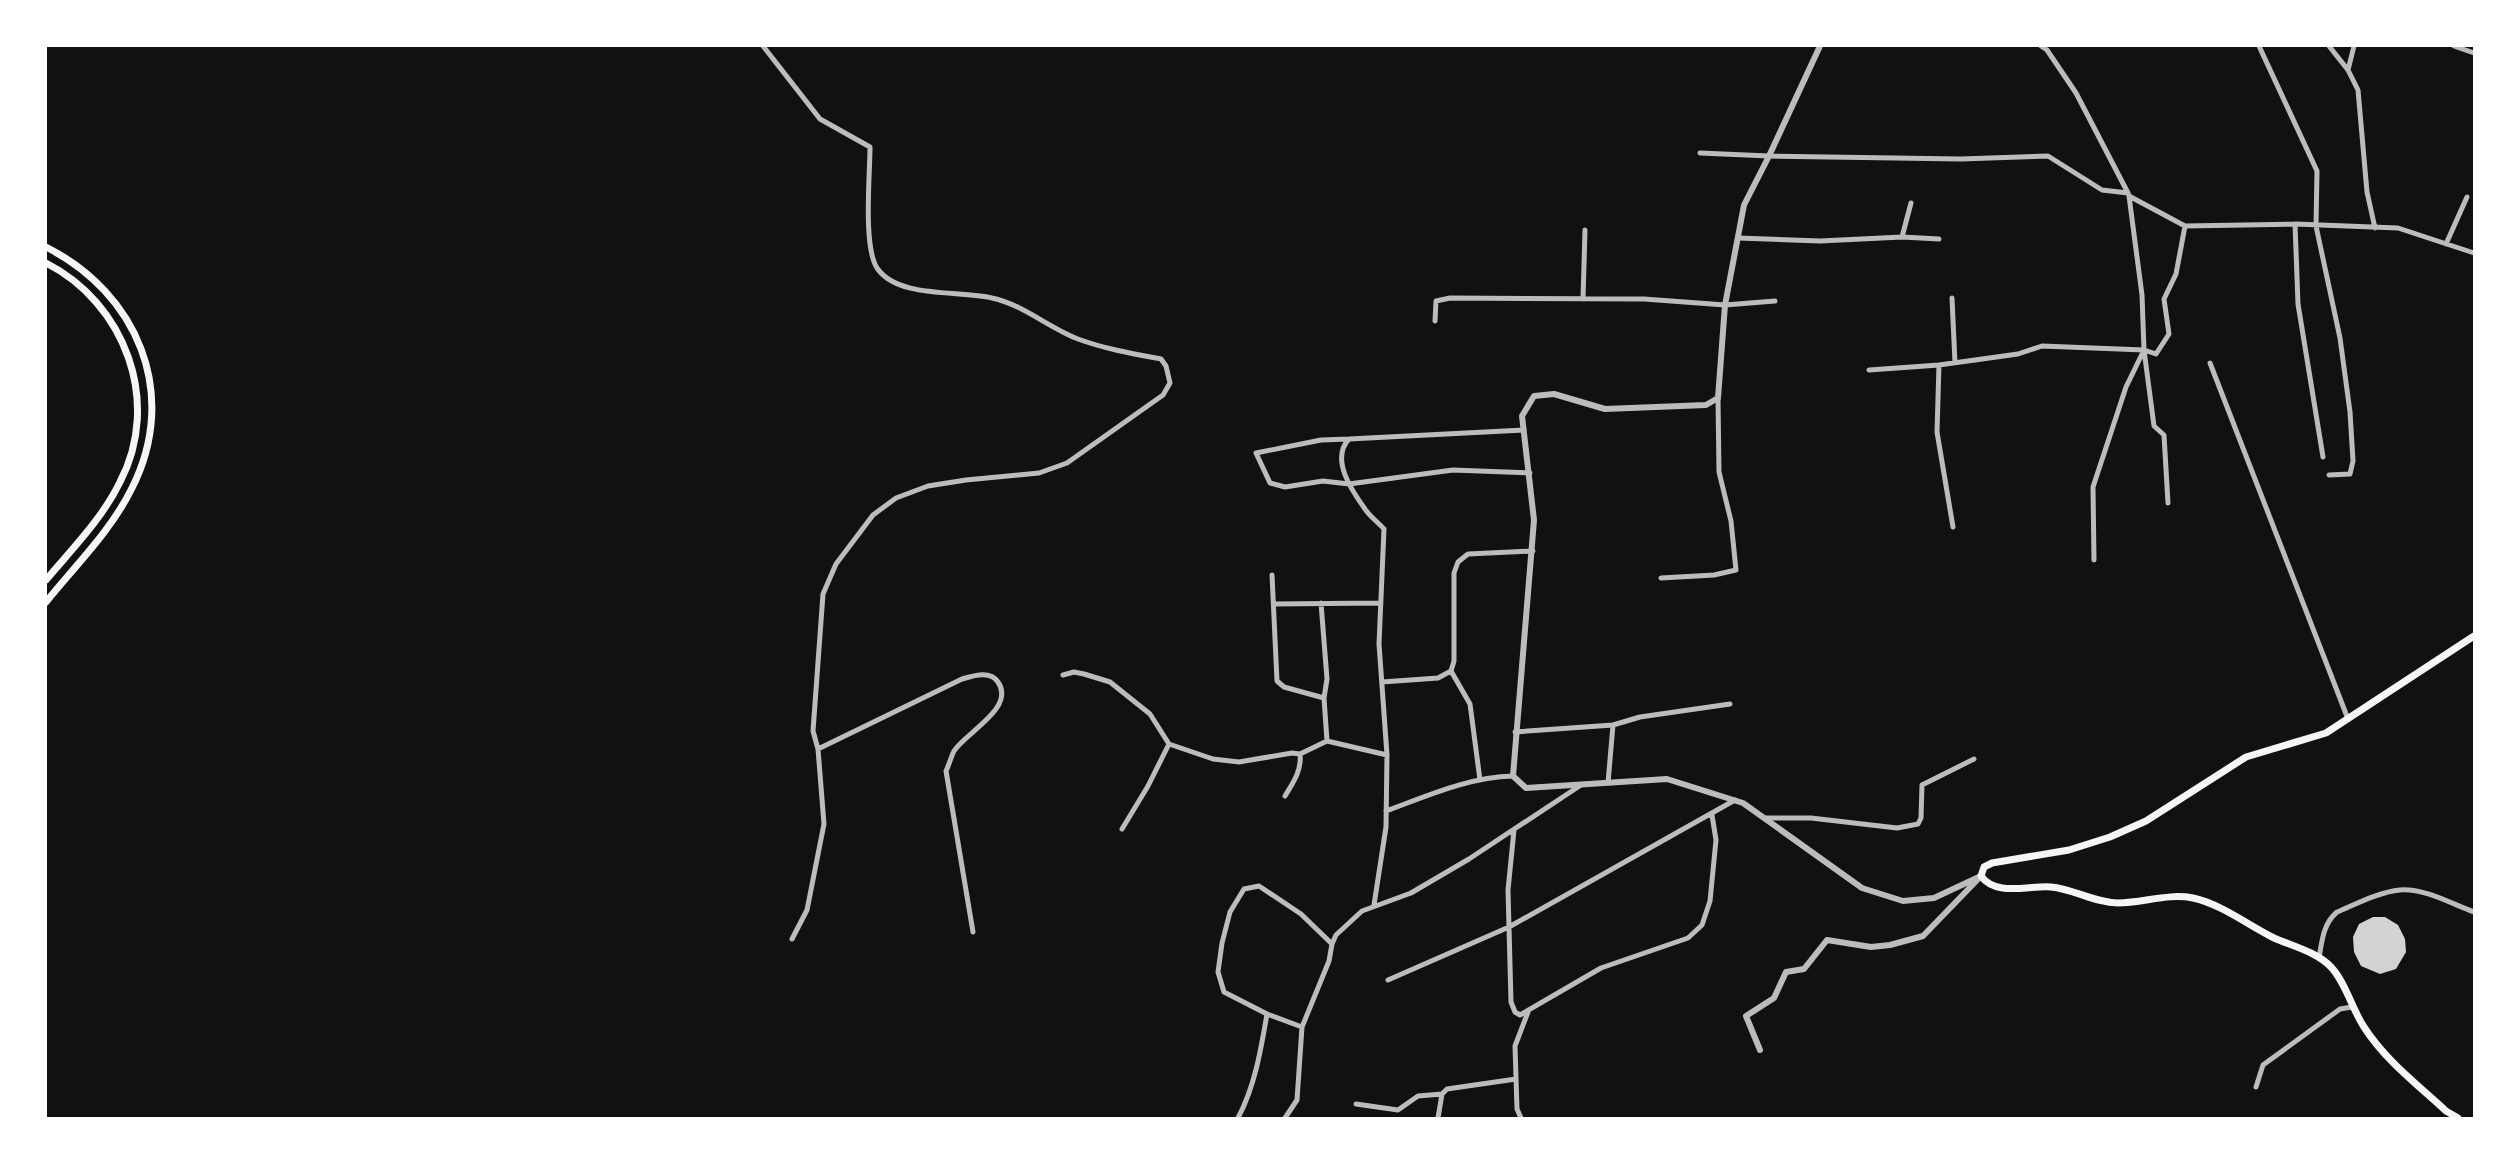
<svg xmlns="http://www.w3.org/2000/svg" width="2520" height="1164" font-family="'Playfair Display',serif">
  <style>
    .building { fill: #d3d3d3 }
    .lines { fill: none; stroke-linecap: round; stroke-linejoin: round }
    .minor { stroke: #bcbcbc; stroke-width: 5 }
    .tertiary { stroke: #bcbcbc; stroke-width: 6 }
    .secondary { stroke: #f5f5f5; stroke-width: 7 }
  </style>
  <rect width="100%" height="100%" fill="#111"/>
  <path class="building" d="M 2373,917 L 2385,917 L 2398,925 L 2405,939 L 2406,952 L 2396,969 L 2380,974 L 2361,966 L 2354,952 L 2353,937 L 2359,924 Z"/>
  <g class="lines">
    <path class="minor" d="M 763,46 L 820,119 L 870,147 C 870,175 863,246 877,268 C 898,299 959,290 992,298 C 1024,305 1049,328 1078,339 C 1105,349 1134,354 1161,359 L 1166,366 L 1170,383 L 1163,395 L 1067,463 L 1039,473 L 966,480 L 928,486 L 896,498 L 873,515 L 836,564 L 823,594 L 813,731 L 818,749 L 962,679 C 973,676 990,670 998,682 C 1016,708 965,733 954,751 C 951,757 949,765 946,771 L 973,932
      M 2041,46 L 2047,50 L 2076,93 L 2128,193
      M 2259,46 L 2317,171 L 2316,226 L 2340,338 L 2350,412 L 2353,461 L 2350,474 L 2329,475
      M 2329,46 L 2348,70 L 2358,90 L 2367,192 L 2375,228
      M 2454,46 L 2474,53
      M 2348,70 L 2354,46
      M 1700,153 L 1769,156 L 1961,159 L 2048,156 L 2102,190 L 2128,193 L 2129,196 L 2185,226 L 2295,224 L 2398,228 L 2474,253
      M 2129,196 L 2142,295 L 2144,350 L 2156,354 L 2169,334 L 2164,299 L 2176,274 L 2185,226
      M 2295,224 L 2298,304 L 2323,457
      M 1902,237 L 1939,239
      M 1738,238 L 1820,241 L 1902,237 L 1911,203
      M 2446,244 L 2467,197
      M 1952,298 L 1955,363
      M 1583,299 L 1585,230
      M 1435,321 L 1436,301 L 1450,298 L 1644,299 L 1725,305 L 1775,301
      M 2144,350 L 2154,426 L 2164,435 L 2168,503
      M 2210,363 L 2348,719
      M 1939,365 L 1937,432 L 1953,527
      M 1869,370 L 1939,365 L 2018,354 L 2042,346 L 2144,350
      M 1349,439 L 1321,440 L 1256,453 L 1270,483 L 1285,487 L 1323,481 L 1349,484 L 1453,470 L 1530,473
      M 2094,560 L 2093,487 L 2126,387 L 2144,350
      M 1272,575 L 1277,681 L 1284,687 L 1324,698
      M 1661,578 L 1714,575 L 1736,570 L 1731,521 L 1719,472 L 1718,398
      M 1321,603 L 1327,679 L 1324,698 L 1327,741
      M 1274,604 L 1381,603
      M 1451,671 L 1470,704 L 1480,780
      M 1063,675 L 1074,672 L 1084,674 L 1110,682 L 1150,714 L 1169,744 L 1213,759 L 1239,762 L 1292,753 L 1300,754 L 1327,741 L 1387,755
      M 1382,682 L 1438,678 L 1451,671 L 1454,661 L 1454,573 L 1458,562 L 1468,554 L 1533,551
      M 1613,725 L 1640,717 L 1730,704
      M 1515,732 L 1613,725 L 1608,783
      M 1285,796 C 1293,783 1302,770 1300,754
      M 1386,811 C 1427,796 1469,777 1513,776
      M 1765,818 L 1811,818 L 1897,828 L 1918,824 L 1921,818 L 1922,785 L 1974,759
      M 1122,829 L 1148,786 L 1169,744
      M 1514,830 L 1508,890 L 1511,1002 L 1515,1012 L 1520,1015 L 1601,968 L 1688,938 L 1702,925 L 1710,901 L 1716,840 L 1712,815
      M 1374,905 L 1386,827 L 1387,755 L 1379,644 L 1384,529 C 1378,522 1370,517 1365,509 C 1352,491 1330,459 1349,439 L 1524,430
      M 792,939 L 807,910 L 824,824 L 818,749
      M 2319,958 C 2322,941 2323,924 2337,912 C 2356,904 2379,892 2400,890 C 2424,888 2452,904 2474,912
      M 1388,980 L 1509,927 L 1735,800
      M 1267,1014 L 1302,1027
      M 2256,1087 L 2263,1065 L 2340,1009 L 2352,1007
      M 1356,1104 L 1398,1110 L 1418,1096 L 1442,1094 L 1447,1089 L 1516,1079
      M 1238,1118 C 1255,1086 1261,1049 1267,1014 L 1224,992 L 1218,972 L 1222,943 L 1230,912 L 1244,889 L 1259,886 L 1301,914 L 1332,944
      M 1285,1118 L 1297,1100 L 1302,1027 L 1329,961 L 1332,944 L 1336,935 L 1362,911 L 1411,893 L 1469,859 L 1581,785
      M 1438,1118 L 1442,1094
      M 1521,1118 L 1517,1109 L 1515,1046 L 1528,1012"/>
    <path class="tertiary" d="M 1760,1050 L 1746,1016 L 1774,998 L 1786,972 L 1804,969 L 1827,940 L 1871,947 L 1890,945 L 1923,936 L 1981,876 L 1934,898 L 1903,901 L 1862,888 L 1743,803 L 1667,779 L 1526,788 L 1513,776 L 1534,520 L 1522,416 L 1534,396 L 1554,394 L 1605,409 L 1706,405 L 1718,398 L 1725,305 L 1744,205 L 1769,156 L 1820,46"/>
    <path class="secondary" d="M 46,247 C 137,293 180,393 132,488 C 111,531 75,566 46,602
      M 46,263 C 125,303 162,402 120,482 C 102,519 72,549 46,580
      M 2458,1118 L 2446,1111 C 2418,1085 2385,1060 2364,1027 C 2352,1009 2346,983 2331,967 C 2317,952 2292,946 2274,938 C 2248,925 2221,904 2193,898 C 2168,893 2143,903 2118,903 C 2095,903 2074,889 2051,887 C 2029,885 1996,897 1981,876 L 1984,867 L 1992,863 L 2069,850 L 2110,837 L 2146,821 L 2246,757 L 2326,733 L 2474,636"/>
  </g>
  <rect width="2520" height="1164" fill="none" stroke="#ffffff" stroke-width="94"/>
</svg>
